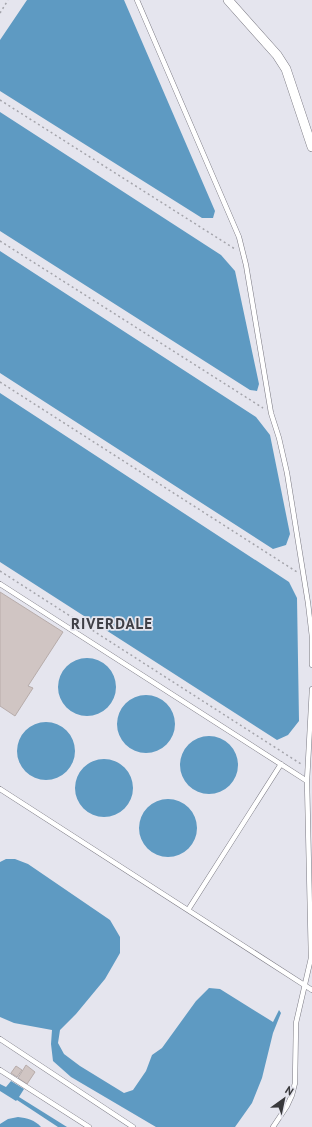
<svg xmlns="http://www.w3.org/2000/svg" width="312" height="1127" font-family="'PT Sans',sans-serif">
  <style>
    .water { fill: #5e9ac2 }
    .building { fill: #d0c5c3; stroke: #b7acaa }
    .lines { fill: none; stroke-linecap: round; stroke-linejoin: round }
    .lane-casing { stroke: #7a7982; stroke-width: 5.5 }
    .street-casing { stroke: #7a7982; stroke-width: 10 }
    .path { stroke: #a4a4ab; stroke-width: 1.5; stroke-dasharray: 2 3; stroke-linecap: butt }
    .lane { stroke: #fff; stroke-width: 4.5 }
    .street { stroke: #fff; stroke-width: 9 }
    .labels { text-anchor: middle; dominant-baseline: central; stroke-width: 3.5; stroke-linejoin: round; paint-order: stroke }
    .district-label { font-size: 15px; font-weight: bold; letter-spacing: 1px; fill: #3f3f46; stroke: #e5e5ee }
  </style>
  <rect width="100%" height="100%" fill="#e5e5ee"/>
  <path class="water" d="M 27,0 L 124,0 L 215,211 L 213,218 L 202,218 L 0,91 L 0,40 Z
    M 0,112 L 221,255 L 235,271 L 259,384 L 257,391 L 250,390 L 0,231 Z
    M 0,251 L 256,417 L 270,435 L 290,534 L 286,545 L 273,549 L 0,373 Z
    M 0,393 L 289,582 L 297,598 L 299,721 L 288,735 L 277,740 L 0,562 Z
    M58 687a29 29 0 1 1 58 0a29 29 0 1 1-58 0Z
    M117 724a29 29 0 1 1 58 0a29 29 0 1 1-58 0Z
    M17 751a29 29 0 1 1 58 0a29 29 0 1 1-58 0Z
    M180 765a29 29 0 1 1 58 0a29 29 0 1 1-58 0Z
    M75 788a29 29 0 1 1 58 0a29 29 0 1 1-58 0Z
    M139 828a29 29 0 1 1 58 0a29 29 0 1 1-58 0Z
    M 6,859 L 15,859 L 28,864 L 110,920 L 120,937 L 120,953 L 105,979 L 76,1014 L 60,1030 L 58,1043 L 64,1054 L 80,1066 L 124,1093 L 133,1090 L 146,1071 L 152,1055 L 162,1048 L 196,1001 L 209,988 L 220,989 L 273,1022 L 279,1010 L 281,1013 L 273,1033 L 262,1078 L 252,1103 L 235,1127 L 156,1127 L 71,1077 L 53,1061 L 51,1044 L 52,1030 L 14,1023 L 0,1017 L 0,862 Z
    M 11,1081 L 24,1089 L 19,1097 L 67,1127 L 58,1127 L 17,1100 L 16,1101 L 0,1091 L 0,1084 L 6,1087 Z
    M 18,1117 C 27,1118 35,1120 41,1127 L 0,1127 L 0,1124 L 8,1119 Z"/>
  <path class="building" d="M 0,592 L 63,632 L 28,686 L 33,688 L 15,716 L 0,706 Z
    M 26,1065 L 35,1072 L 27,1084 L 18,1078 Z
    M 16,1066 L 22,1070 L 17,1077 L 11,1073 Z"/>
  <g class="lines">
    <defs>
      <path id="lane" d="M 137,0 L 239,237 L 246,265 L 271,413 L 279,438 L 287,473 L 308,603 L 312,637 L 312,665
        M 0,584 L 307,781
        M 0,789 L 312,990
        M 188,910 L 281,764
        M 0,1039 L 133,1127
        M 0,1070 L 89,1127
        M 273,1127 L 287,1106 L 292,1095 L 295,1083 L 296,1023 L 311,958 L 307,781 L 312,689"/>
      <path id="street" d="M 228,0 L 277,55 L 286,69 L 312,147"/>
    </defs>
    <use href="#lane" class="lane-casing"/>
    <use href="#street" class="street-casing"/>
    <path class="path" d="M 0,13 L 8,0
      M 0,100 L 235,249
      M 0,241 L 263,408
      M 0,382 L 297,572
      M 0,571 L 301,764"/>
    <use href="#lane" class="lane"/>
    <use href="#street" class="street"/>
  </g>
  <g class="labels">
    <g class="district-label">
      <text x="112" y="623">RIVERDALE</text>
    </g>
  </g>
  <g transform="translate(284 1099) rotate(33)" stroke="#e5e5ee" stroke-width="3" paint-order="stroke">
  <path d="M0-3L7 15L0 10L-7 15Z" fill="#39393c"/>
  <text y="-6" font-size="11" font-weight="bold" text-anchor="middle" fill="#39393c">N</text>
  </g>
</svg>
